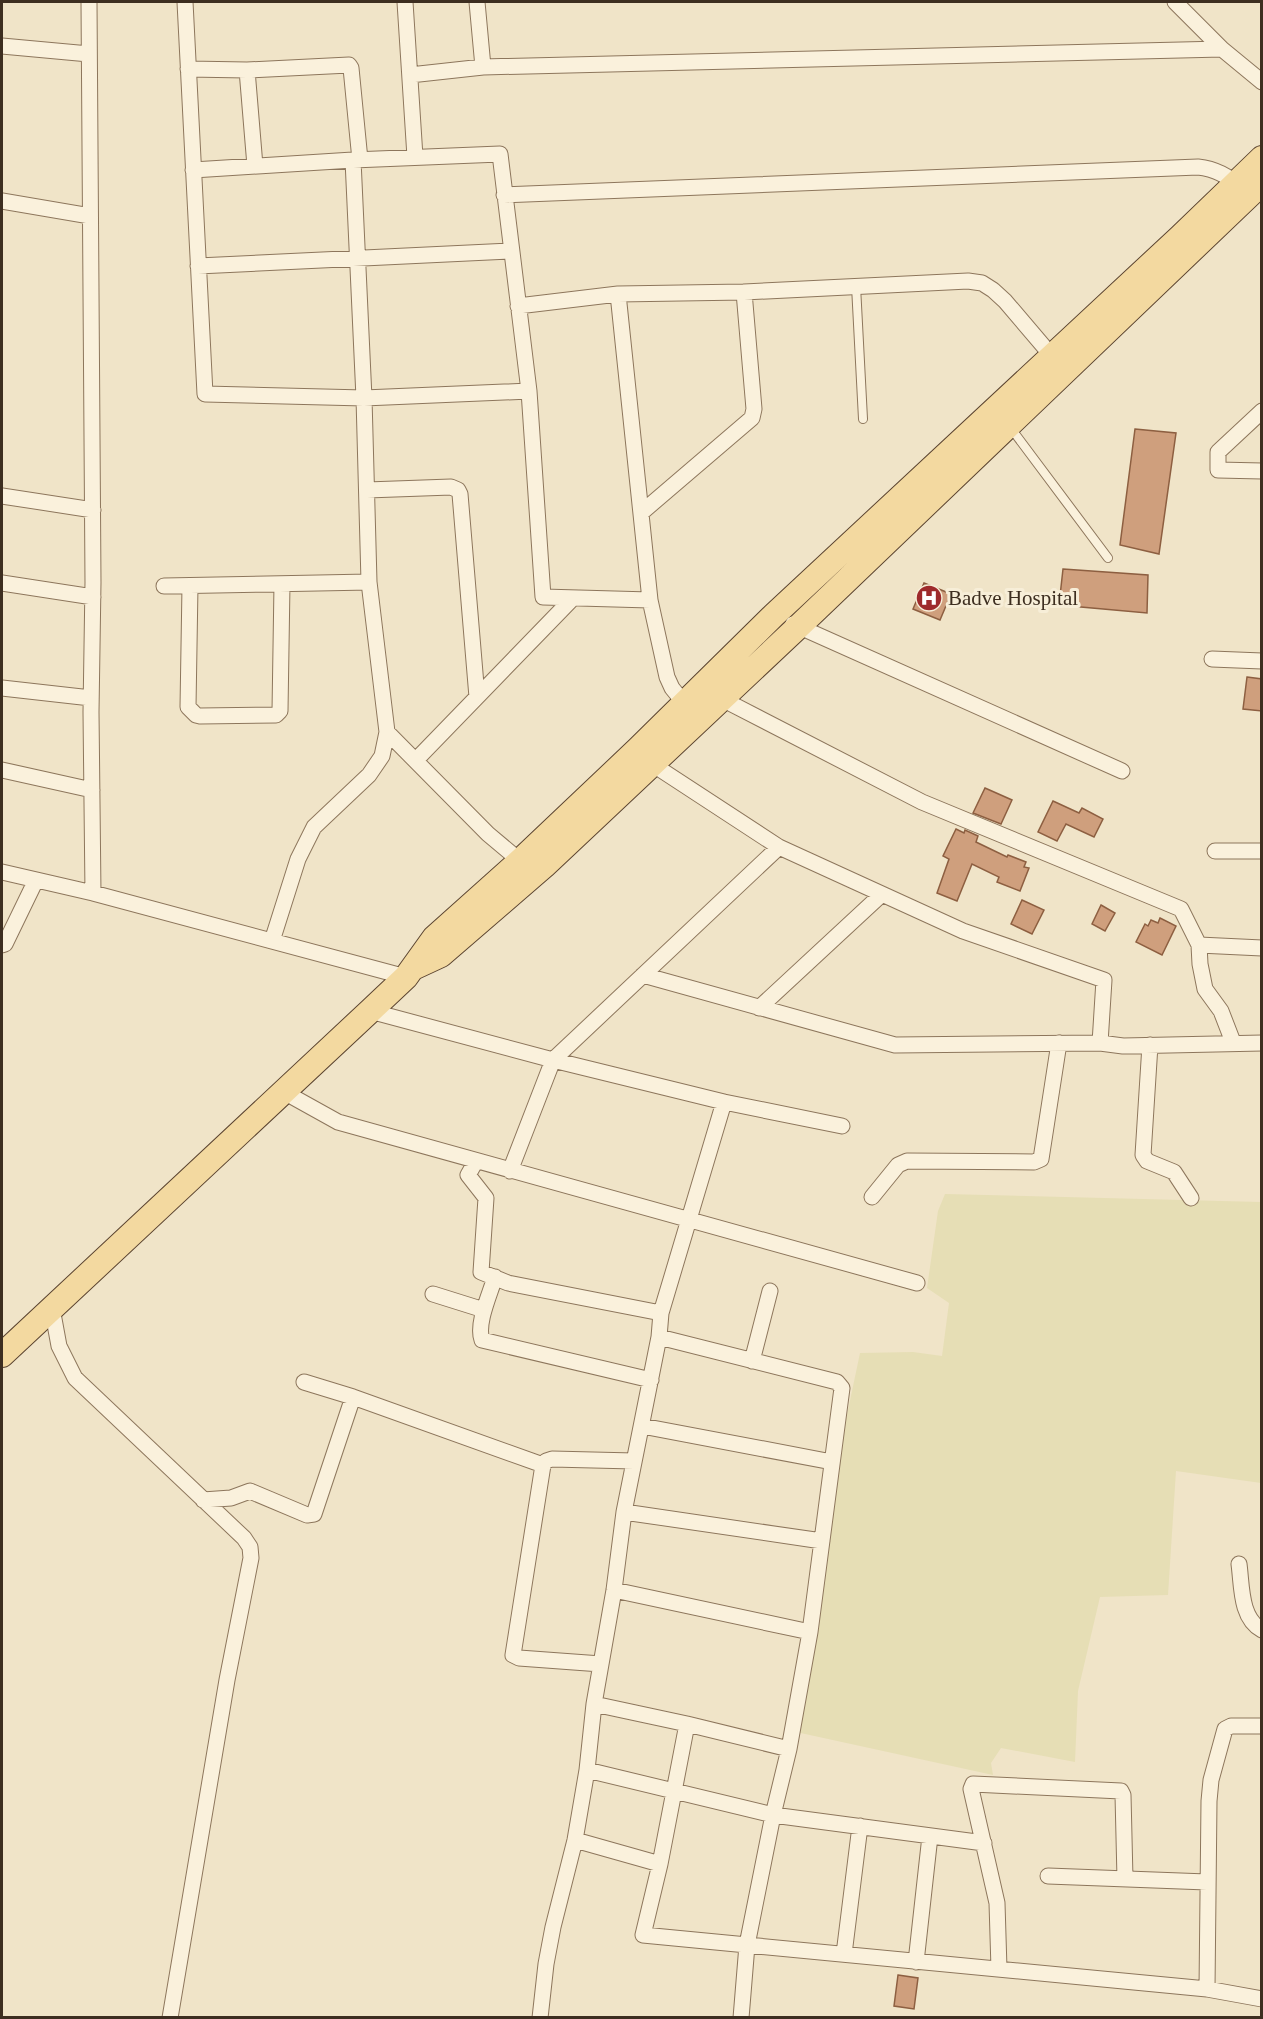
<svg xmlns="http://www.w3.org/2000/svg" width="1263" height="2019" font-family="Georgia,serif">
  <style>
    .farmland { fill: #e6deb5 }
    .building { fill: #cf9f7d; stroke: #8d5f41; stroke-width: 1.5 }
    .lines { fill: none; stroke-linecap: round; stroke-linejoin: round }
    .service-casing { stroke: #8d765c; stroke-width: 10 }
    .minor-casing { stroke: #8d765c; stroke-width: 17 }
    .primary-casing { stroke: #5b4430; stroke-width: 26 }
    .service { stroke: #faf1dc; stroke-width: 8 }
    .minor { stroke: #faf1dc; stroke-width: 15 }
    .primary { stroke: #f3d9a0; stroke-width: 24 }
    .labels { text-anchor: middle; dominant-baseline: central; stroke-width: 6; stroke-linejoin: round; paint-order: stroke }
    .poi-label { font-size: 21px; fill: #3d2e20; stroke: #f7eed8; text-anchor: start }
  </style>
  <rect width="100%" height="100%" fill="#f0e4c8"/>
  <path class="farmland" d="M 945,1194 L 1261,1202 L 1261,1483 L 1176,1471 L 1168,1595 L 1100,1597 L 1078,1691 L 1075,1762 L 1001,1748 L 991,1763 L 993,1775 L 796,1732 L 832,1486 L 860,1353 L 913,1352 L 942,1356 L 949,1303 L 927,1288 L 938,1211 Z"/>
  <path class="building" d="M 1135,429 L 1176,433 L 1159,554 L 1120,545 Z
    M 1063,569 L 1148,575 L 1147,613 L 1059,605 Z
    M 924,583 L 951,594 L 940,620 L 913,609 Z
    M 1247,677 L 1262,679 L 1262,711 L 1243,709 Z
    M 985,788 L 1012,800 L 1001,824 L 973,813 Z
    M 1053,801 L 1079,813 L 1082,808 L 1103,819 L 1094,837 L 1066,824 L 1057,841 L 1038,832 Z
    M 956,829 L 964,833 L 965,830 L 978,836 L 976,842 L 1007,857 L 1008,855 L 1026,862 L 1024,867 L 1029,868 L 1020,891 L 997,882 L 999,877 L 972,864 L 957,901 L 937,893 L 949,859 L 943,856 Z
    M 1022,900 L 1044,910 L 1032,934 L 1011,924 Z
    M 1101,905 L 1115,913 L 1105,931 L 1092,924 Z
    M 1160,918 L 1176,926 L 1162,955 L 1136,942 L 1145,924 L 1148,926 L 1151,920 L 1158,923 Z
    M 898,1975 L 918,1978 L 914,2009 L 894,2006 Z"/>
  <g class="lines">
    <defs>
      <path id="service" d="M 856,286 L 863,419
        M 1010,427 L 1108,558"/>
      <path id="minor" d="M 89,2 L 93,582 L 91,712 L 93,893
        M 185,2 L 205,394 L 364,398 L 353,160 L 193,170
        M 405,2 L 415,157
        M 477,2 L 483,67 L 1222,49 L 1262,82
        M 1175,2 L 1222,49
        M 2,46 L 89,54
        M 188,69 L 247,70 L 255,166
        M 247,70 L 349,65 L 351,68 L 360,160
        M 410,75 L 483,67
        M 504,195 L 1198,167 C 1216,169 1229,176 1241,188
        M 2,201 L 90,216
        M 198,266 L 511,251
        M 618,294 L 744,292 L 968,281 L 982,283 L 993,290 L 1005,301 L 1057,362
        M 518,306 L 618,294 L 650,600
        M 529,391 L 543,597 L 650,600 L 667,677 L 672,688 L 689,709
        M 1262,411 L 1218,452 L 1218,470 L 1262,471
        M 367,490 L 451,487 L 458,490 L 460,494 L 477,697
        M 2,496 L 93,510
        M 641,513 L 752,418 L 754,409 L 744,292
        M 2,583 L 93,597
        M 164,586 L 369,582
        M 190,586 L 188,707 L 196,715 L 200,716 L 276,715 L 280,711 L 282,584
        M 793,624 L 1122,771
        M 1212,659 L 1262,661
        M 2,688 L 91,698
        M 722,699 L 922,802 L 1181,909 L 1199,945 L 1200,964 L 1205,989 L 1221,1011 L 1233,1042
        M 387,732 L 488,834 L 525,865
        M 416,760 L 573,598
        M 652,764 L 779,847 L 963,931 L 1104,980 L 1100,1043
        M 2,770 L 92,790
        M 1215,851 L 1262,851
        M 2,872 L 93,893 L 406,977
        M 272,941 L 298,859 L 314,827 L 369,775 L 382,756 L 387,732 L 369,582 L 364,398 L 529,391 L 500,154 L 353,160
        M 2,945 L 5,944 L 36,880
        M 1199,945 L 1262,948
        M 643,975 L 895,1045 L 1100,1043 L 1123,1046 L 1262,1043
        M 759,1008 L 882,894
        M 370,1011 L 553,1060 L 724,1102 L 661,1313 L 659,1337 L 624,1512 L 614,1590 L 594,1704 L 687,1724 L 789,1749 L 773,1815 L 747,1945 L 1207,1989 L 1262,1999
        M 1150,1045 L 1143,1155 L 1147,1161 L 1174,1172 L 1191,1198
        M 284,1092 L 338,1122 L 917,1283
        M 724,1102 L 842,1126
        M 476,1161 L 468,1175 L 486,1198 L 481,1272 L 508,1283 L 661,1313
        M 510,1171 L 553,1060 L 779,847
        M 872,1197 L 898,1165 L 907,1161 L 1034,1162 L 1041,1159 L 1059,1043
        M 495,1277 C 490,1294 476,1324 482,1340 L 651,1380
        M 433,1294 L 484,1310
        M 52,1308 L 59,1346 L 75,1378 L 244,1538 L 250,1547 L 251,1558 L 227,1680 L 170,2018
        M 659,1337 L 837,1382 L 842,1388 L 810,1632 L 789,1749
        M 752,1361 L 770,1291
        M 304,1382 L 353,1397 L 543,1465
        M 642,1426 L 832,1462
        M 203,1500 L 231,1498 L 250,1491 L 307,1515 L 314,1514 L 353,1397
        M 624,1512 L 822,1541
        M 1239,1564 C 1242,1586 1240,1618 1262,1630
        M 614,1590 L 810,1632
        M 601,1664 L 519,1658 L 513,1655 L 543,1465 L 546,1461 L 552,1459 L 634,1461
        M 687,1724 L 660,1864 L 643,1935 L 747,1945 L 741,2018
        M 587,1770 L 773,1815 L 984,1843
        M 575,1840 L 660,1864
        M 1048,1876 L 1207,1882
        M 844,1954 L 860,1826
        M 916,1962 L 930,1836
        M 999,1969 L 997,1903 L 971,1789 L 973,1784 L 1121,1791 L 1123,1795 L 1125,1879
        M 1207,1989 L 1209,1801 L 1211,1780 L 1225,1729 L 1231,1726 L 1262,1726
        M 540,2018 L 546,1964 L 553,1927 L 575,1840 L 587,1770 L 594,1704"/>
      <path id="primary" d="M 413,968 L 441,955 L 544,866 L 799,626 L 1262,183
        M 2,1355 L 370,1011 L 406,977 L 434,938 L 521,860 L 638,749 L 774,615 L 1180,237 L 1262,158"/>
    </defs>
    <use href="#service" class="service-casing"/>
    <use href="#minor" class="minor-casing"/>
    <use href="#primary" class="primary-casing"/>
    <use href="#service" class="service"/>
    <use href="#minor" class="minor"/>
    <use href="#primary" class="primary"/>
  </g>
  <defs>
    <symbol id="hospital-disc" viewBox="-11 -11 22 22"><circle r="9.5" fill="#9e2a2b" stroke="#f7eed8"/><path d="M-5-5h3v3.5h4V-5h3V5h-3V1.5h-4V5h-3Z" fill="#fff"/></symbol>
  </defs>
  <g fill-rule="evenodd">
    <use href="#hospital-disc" x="914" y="583" width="30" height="30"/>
  </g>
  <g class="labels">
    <g class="poi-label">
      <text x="948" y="598">Badve Hospital</text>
    </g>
  </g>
  <rect width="1263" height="2019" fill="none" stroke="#3d2e20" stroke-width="6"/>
</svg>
